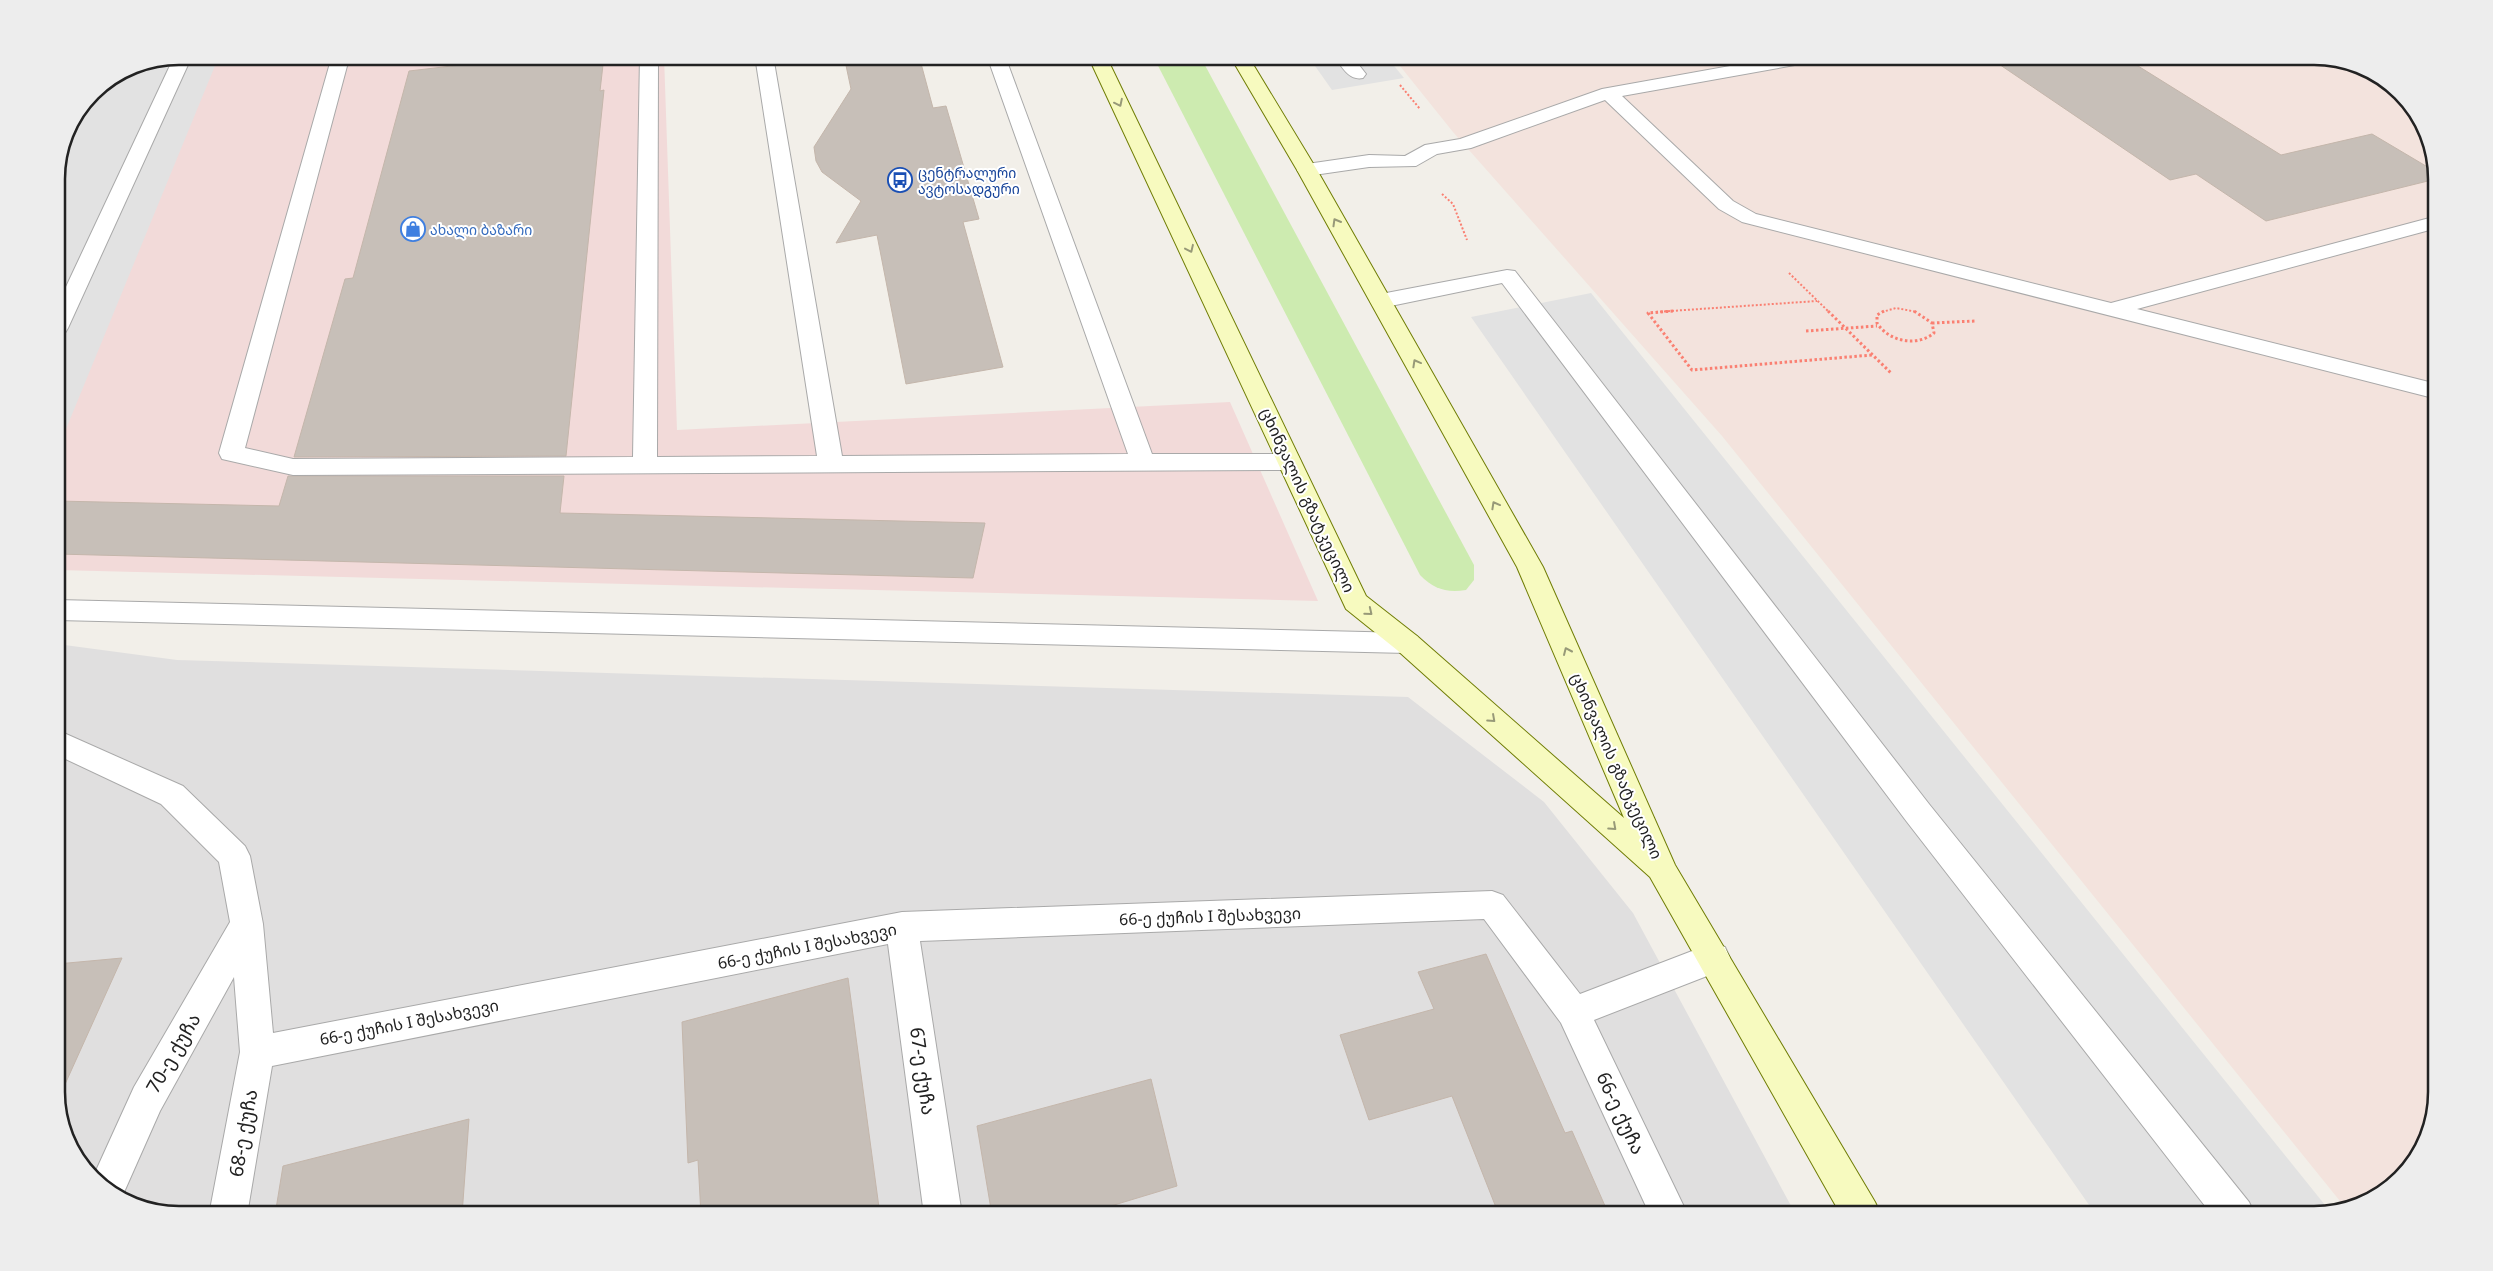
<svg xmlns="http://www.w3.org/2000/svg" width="2493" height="1271" font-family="'Noto Sans','Noto Sans Georgian',sans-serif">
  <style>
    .residential { fill: #e0dfdf }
    .commercial { fill: #f2dad9 }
    .military { fill: #f3e3dd }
    .grass { fill: #cdebb0 }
    .parking { fill: #e2e2e2 }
    .building { fill: #c7bfb8; stroke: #c4b6ab }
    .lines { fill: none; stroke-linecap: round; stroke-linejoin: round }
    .service-casing { stroke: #a9a9a9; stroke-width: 2 }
    .minor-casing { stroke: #a9a9a9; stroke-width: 2 }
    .secondary-casing { stroke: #707d05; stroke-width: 2 }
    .path-far1 { stroke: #fa8072; stroke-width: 2; stroke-dasharray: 2 2; stroke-linecap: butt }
    .path { stroke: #fa8072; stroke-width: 3; stroke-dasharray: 2.5 2.5; stroke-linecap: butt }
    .service { fill: #fff; fill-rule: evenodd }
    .minor { fill: #fff; fill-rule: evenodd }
    .secondary { fill: #f7fabf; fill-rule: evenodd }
    .oneway { stroke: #979978 }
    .labels { text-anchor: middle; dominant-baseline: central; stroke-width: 4; stroke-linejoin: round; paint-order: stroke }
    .far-transit-label { font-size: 14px; fill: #164399; stroke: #fff; text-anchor: start }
    .far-shop-label { font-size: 14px; fill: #366cbe; stroke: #fff; text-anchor: start }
    .street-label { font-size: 16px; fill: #222; stroke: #fff }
    .near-street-label { font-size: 19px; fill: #222; stroke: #fff }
    .rim { fill: none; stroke: #222; stroke-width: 2.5 }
  </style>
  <rect width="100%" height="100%" fill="#f2efe9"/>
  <path class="residential" d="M 57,644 L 177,660 L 1408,697 L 1544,802 L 1633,913 L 1796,1215 L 179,1215 L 125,1202 L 77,1160 L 57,1100 Z"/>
  <path class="commercial" d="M 179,56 L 664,56 L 677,430 L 1230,402 L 1318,601 L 57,570 L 56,171 L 66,132 L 92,92 L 132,65 Z"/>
  <path class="military" d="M 1392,56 L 2314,56 L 2368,69 L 2416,111 L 2437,171 L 2437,1092 L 2424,1146 L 2382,1194 L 2344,1206 L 1722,436 L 1453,132 Z"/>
  <path class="grass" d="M 1153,56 L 1200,56 L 1474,565 L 1474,580 L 1466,590 C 1446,593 1434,589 1420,575 Z"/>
  <path class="parking" d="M 179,56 L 219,56 L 57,451 L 56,171 L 66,132 L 92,92 L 132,65 Z
    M 1308,56 L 1386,56 L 1404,78 L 1332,90 Z
    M 1591,293 L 2329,1210 L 2314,1215 L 2096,1215 L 1471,317 Z"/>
  <path class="building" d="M 537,56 L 604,56 L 600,91 L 604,90 L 566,456 L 294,457 L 345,279 L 353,278 L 409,71 Z
    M 844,56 L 919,56 L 933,108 L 946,106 L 979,219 L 963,222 L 1003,367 L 906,384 L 877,235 L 836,243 L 861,201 L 822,172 L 816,161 L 814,147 L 851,89 Z
    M 1987,56 L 2122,56 L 2281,155 L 2372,134 L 2436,172 L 2436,179 L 2266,221 L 2196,174 L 2170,180 Z
    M 288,476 L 564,476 L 560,513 L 985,523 L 973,578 L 57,554 L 57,501 L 279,506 Z
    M 1486,954 L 1565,1133 L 1572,1131 L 1609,1215 L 1499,1215 L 1452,1096 L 1369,1120 L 1340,1035 L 1434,1009 L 1418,972 Z
    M 122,958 L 57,1102 L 57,964 Z
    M 848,978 L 880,1215 L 701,1215 L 698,1160 L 688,1163 L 682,1022 Z
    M 1151,1079 L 1177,1186 L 1081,1215 L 992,1215 L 977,1126 Z
    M 469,1119 L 462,1215 L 275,1215 L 283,1166 Z"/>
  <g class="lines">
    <defs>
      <path id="service" d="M 192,56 L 68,328 L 65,333 L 57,335 L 57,306 L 174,57 Z
        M 338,56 L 361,56 L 347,66 L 245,448 L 293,459 L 633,457 L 640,56 L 658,56 L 657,457 L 817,456 L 755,56 L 773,56 L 842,456 L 1128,454 L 987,56 L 1005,56 L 1152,454 L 1289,454 L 1298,456 L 1301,462 L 1298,468 L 1289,470 L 293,475 L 222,459 L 219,453 L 330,63 Z
        M 1334,56 L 1352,56 L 1366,74 L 1363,78 C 1349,81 1342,67 1334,56 Z
        M 1786,56 L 1826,56 L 1823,60 L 1817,61 L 1622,96 L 1733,201 L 1756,214 L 2111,303 L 2437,216 L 2437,228 L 2137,309 L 2437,384 L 2437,399 L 1742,222 L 1719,209 L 1605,100 L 1471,148 L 1437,154 L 1416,166 L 1369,167 L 1307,176 L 1300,174 L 1297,170 L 1300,166 L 1307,164 L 1369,155 L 1405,156 L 1425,145 L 1460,139 L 1602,89 Z
        M 1507,270 L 1515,271 L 1929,804 L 2249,1202 L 2255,1215 L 2212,1215 L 1907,822 L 1502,283 L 1381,308 L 1373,306 L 1370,301 L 1373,296 L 1381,294 Z
        M 57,600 L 1407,633 L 1417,636 L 1421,643 L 1417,650 L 1407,653 L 57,620 Z"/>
      <path id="minor" d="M 57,730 L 183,786 L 245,846 L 250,856 L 263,924 L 273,1033 L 902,912 L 1492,891 L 1503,895 L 1580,994 L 1713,943 L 1725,947 L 1730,958 L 1725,969 L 1594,1020 L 1688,1215 L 1650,1215 L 1561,1023 L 1484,919 L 920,941 L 962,1215 L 924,1215 L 888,944 L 272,1066 L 247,1215 L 209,1215 L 240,1052 L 234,977 L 160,1111 L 121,1199 L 94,1175 L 134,1087 L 230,922 L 219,862 L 161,804 L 57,755 Z"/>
      <path id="secondary" d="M 1088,56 L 1106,56 L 1366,596 L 1417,636 L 1624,818 L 1517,567 L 1297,170 L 1230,56 L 1248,56 L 1317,170 L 1543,567 L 1675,865 L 1875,1202 L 1881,1215 L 1841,1215 L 1650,877 L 1397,650 L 1346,609 Z"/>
    </defs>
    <use href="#service" class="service-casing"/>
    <use href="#minor" class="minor-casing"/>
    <use href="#secondary" class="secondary-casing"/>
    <path class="path-far1" d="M 1400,85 L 1420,109
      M 1442,194 L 1453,204 L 1467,240
      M 1789,273 L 1829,312
      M 1656,312 L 1817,301
      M 1882,312 L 1896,308 L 1917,312"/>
    <path class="path" d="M 1673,311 L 1648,313 L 1692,370 L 1872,355
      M 1828,311 L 1891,373
      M 1884,311 L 1877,315 L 1877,323 C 1889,342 1917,347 1934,333 L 1932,323 L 1914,311
      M 1932,323 L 1975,321
      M 1806,331 L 1877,326"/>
    <use href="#service" class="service"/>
    <use href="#minor" class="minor"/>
    <use href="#secondary" class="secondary"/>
  </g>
  <defs><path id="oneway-chevron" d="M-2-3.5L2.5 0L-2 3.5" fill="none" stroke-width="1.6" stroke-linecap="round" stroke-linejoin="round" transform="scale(1.25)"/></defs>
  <g class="oneway">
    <use href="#oneway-chevron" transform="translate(1119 103) rotate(64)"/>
    <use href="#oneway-chevron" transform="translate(1336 222) rotate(-120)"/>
    <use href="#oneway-chevron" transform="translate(1190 249) rotate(65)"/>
    <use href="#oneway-chevron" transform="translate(1416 363) rotate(-119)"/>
    <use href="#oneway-chevron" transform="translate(1495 505) rotate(-119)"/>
    <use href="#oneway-chevron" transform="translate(1369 612) rotate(39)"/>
    <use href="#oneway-chevron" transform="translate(1567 651) rotate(-114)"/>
    <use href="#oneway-chevron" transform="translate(1492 719) rotate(42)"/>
    <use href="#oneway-chevron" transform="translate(1613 827) rotate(42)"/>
  </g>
  <defs>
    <symbol id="bus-ring" viewBox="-11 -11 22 22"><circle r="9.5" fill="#fff" stroke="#1a4fb4" stroke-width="1.5"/><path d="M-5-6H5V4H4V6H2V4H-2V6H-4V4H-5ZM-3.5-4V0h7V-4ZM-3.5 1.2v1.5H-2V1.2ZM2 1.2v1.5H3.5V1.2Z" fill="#1a4fb4"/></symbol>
    <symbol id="shop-ring" viewBox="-11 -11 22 22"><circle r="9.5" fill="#fff" stroke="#3f7fe0" stroke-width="1.5"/><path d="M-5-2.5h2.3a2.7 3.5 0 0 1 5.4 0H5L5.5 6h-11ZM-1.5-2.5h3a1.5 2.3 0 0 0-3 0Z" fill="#3f7fe0"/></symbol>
  </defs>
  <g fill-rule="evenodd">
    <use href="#bus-ring" x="886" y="166" width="28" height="28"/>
    <use href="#shop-ring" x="399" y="215" width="28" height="28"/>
  </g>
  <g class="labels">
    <g class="far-transit-label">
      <text x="918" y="172">ცენტრალური<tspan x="918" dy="16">ავტოსადგური</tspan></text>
    </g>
    <g class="far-shop-label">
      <text x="430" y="229">ახალი ბაზარი</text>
    </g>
    <g class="street-label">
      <text transform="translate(1308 500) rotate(65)">ცხინვალის გზატკეცილი</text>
      <text transform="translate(1617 766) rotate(66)">ცხინვალის გზატკეცილი</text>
      <text transform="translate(1210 916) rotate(-2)">66-ე ქუჩის I შესახვევი</text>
      <text transform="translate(807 946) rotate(-11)">66-ე ქუჩის I შესახვევი</text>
      <text transform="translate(409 1022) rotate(-11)">66-ე ქუჩის I შესახვევი</text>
    </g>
    <g class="near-street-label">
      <text transform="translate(173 1053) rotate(-60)">70-ე ქუჩა</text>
      <text transform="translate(923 1071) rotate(82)">67-ე ქუჩა</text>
      <text transform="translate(1621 1113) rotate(65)">66-ე ქუჩა</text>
      <text transform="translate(243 1133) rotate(-80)">68-ე ქუჩა</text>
    </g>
  </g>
  <path d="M0 0H2493V1271H0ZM179 65H2314A114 114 0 0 1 2428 179V1092A114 114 0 0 1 2314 1206H179A114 114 0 0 1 65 1092V179A114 114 0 0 1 179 65Z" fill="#ededed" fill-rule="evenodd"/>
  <path class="rim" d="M179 65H2314A114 114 0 0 1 2428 179V1092A114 114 0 0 1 2314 1206H179A114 114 0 0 1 65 1092V179A114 114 0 0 1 179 65Z"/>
</svg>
